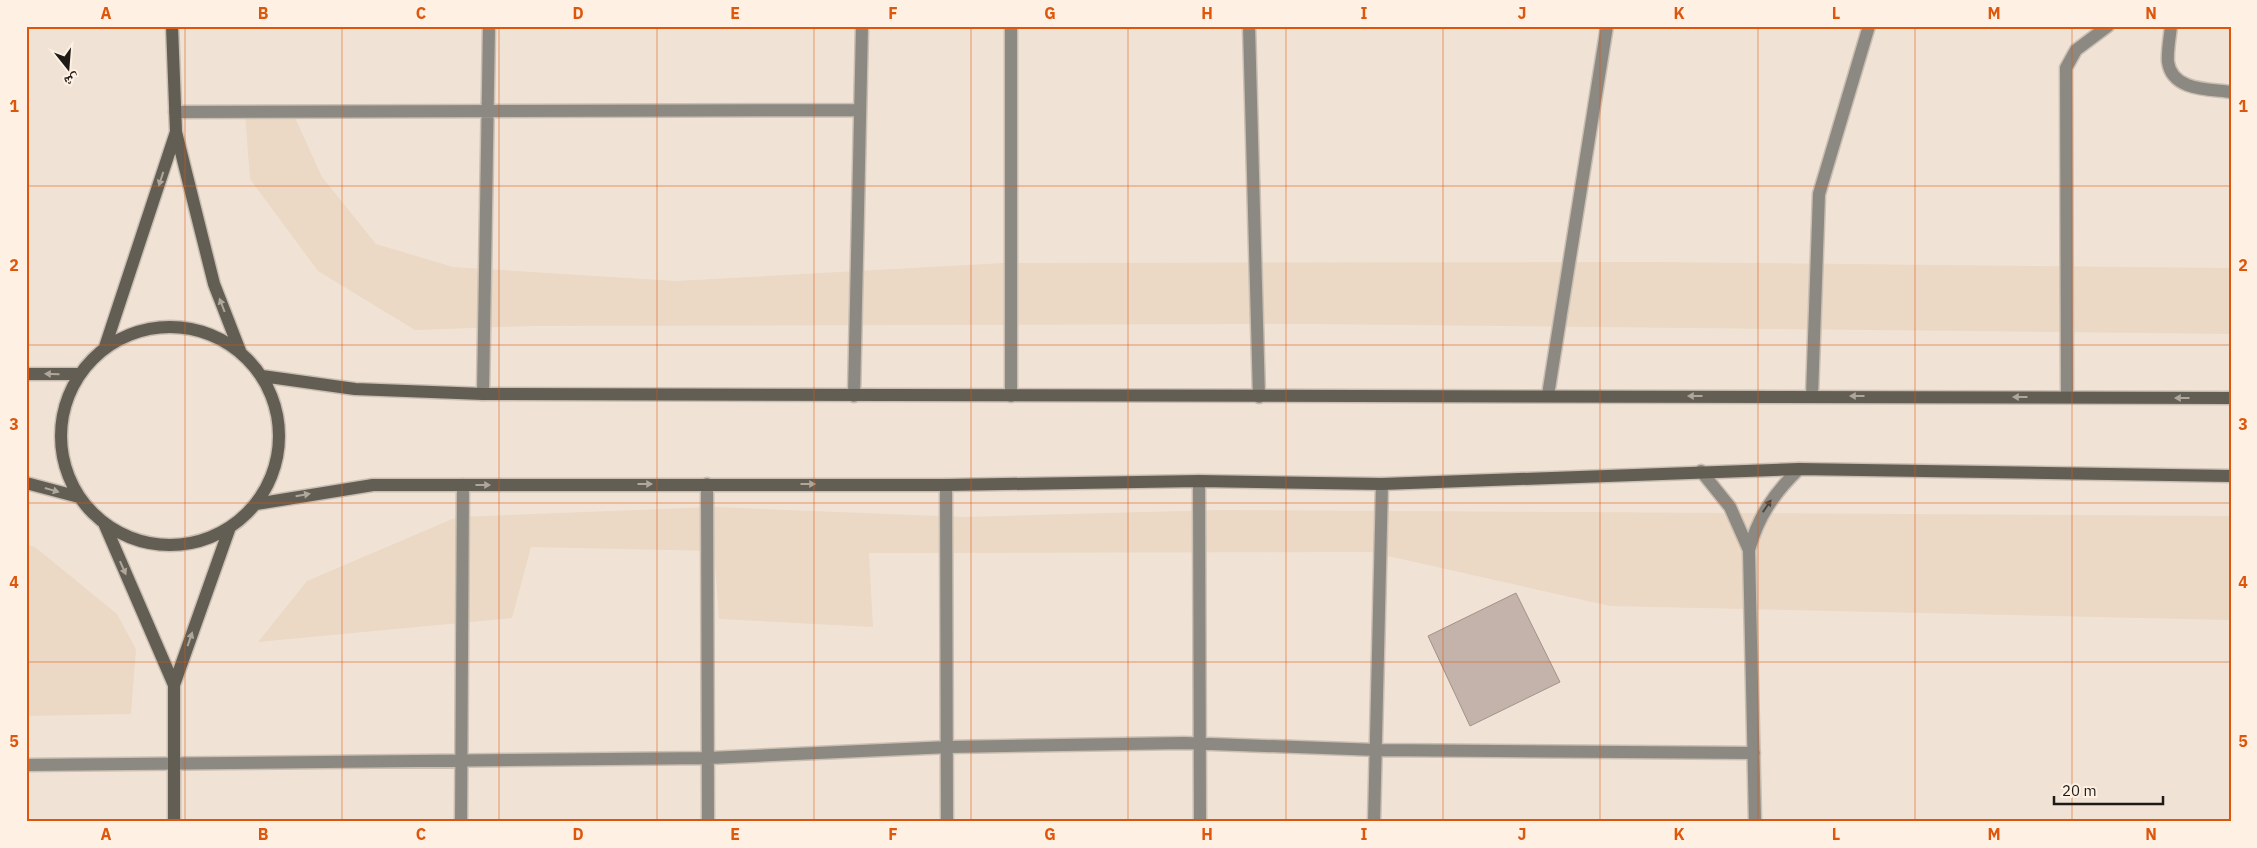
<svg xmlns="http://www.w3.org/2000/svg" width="2257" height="848" font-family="'IBM Plex Sans','Noto Naskh Arabic',sans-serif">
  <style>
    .built { fill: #ebd8c5 }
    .building { fill: #c4b3aa; stroke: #a39289 }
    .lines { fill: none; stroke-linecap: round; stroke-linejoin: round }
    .street-casing { stroke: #cabfb2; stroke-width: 15 }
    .secondary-casing { stroke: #cabfb2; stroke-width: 15 }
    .street { stroke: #8c8982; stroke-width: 12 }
    .secondary { stroke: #625e54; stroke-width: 12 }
    .oneway { fill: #b0a79b }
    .oneway2 { fill: #4b4641 }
    .grid { fill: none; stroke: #de560c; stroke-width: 1; stroke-opacity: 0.55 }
    .neatline { fill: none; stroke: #de560c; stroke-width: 2 }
    .grid-label { font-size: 16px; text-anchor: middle; font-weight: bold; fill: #de560c }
  </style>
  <rect width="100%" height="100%" fill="#f0e3d5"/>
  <path class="built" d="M 292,111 L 322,177 L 376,244 L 453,267 L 676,281 L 1003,263 L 1651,262 L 2229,268 L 2231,334 L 1310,324 L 533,326 L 415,330 L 318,271 L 250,179 L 245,113 Z
    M 714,507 L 964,517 L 1219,510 L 2231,516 L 2231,620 L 1610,606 L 1370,552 L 869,553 L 873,627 L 719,619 L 714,551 L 531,547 L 512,618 L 258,642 L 307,581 L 457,517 Z
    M 26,544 L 35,547 L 117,614 L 136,649 L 131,714 L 26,716 Z"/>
  <path class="building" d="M 1516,593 L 1560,682 L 1470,726 L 1428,636 Z"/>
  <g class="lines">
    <defs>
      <path id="street" d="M 1011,26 L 1011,396
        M 1249,26 L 1259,397
        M 2171,26 C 2170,37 2167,51 2168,62 C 2172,91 2209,89 2231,92
        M 175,112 L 860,110
        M 483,394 L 489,26
        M 1548,395 L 1607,26
        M 854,396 L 862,26
        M 1812,396 L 1819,194 L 1869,26
        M 2067,397 L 2066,68 L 2076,50 L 2108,26
        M 1701,471 L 1730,507 L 1749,550
        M 1199,481 L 1200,822
        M 707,484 L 708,822
        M 946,485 L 947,822
        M 26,765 L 709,758 L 949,747 L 1184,743 L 1377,750 L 1754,753
        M 461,822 L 463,485
        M 1374,822 L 1382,484
        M 1755,822 L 1749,550 C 1758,517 1774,493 1799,469"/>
      <path id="secondary" d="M 172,26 L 176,132 L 214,284 L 240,351
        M61 436a109 109 0 1 1 218 0a109 109 0 1 1-218 0Z
        M 105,347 L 176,132
        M 26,374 L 79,374
        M 262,376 L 355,389 L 483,394 C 1066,397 1648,395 2231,398
        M 26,483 L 79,497
        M 256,504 L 373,485 L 946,485 L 1199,481 L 1382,484 L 1799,469 L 2231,476
        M 104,523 L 174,685
        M 174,822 L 174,685 L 230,527"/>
    </defs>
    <use href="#street" class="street-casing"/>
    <use href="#secondary" class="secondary-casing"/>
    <use href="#street" class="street"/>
    <use href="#secondary" class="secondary"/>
  </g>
  <defs><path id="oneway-solid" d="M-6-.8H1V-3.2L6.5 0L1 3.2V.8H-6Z" transform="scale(1.25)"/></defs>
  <g class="oneway">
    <use href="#oneway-solid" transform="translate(161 179) rotate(108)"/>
    <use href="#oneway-solid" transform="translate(222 305) rotate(-111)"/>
    <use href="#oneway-solid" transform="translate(52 374) rotate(-179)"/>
    <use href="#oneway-solid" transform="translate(1695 396) rotate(-180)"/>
    <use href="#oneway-solid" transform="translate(1857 396) rotate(-180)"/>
    <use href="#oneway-solid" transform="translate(2020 397) rotate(-180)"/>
    <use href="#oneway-solid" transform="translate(2182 398) rotate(-180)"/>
    <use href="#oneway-solid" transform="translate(645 484)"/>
    <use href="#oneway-solid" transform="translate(808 484)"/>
    <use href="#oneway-solid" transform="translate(483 485)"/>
    <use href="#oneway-solid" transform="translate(52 490) rotate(16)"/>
    <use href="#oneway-solid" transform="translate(303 495) rotate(-10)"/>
    <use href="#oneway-solid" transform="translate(123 568) rotate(66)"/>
    <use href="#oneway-solid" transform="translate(190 639) rotate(-71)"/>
  </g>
  <use class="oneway2" href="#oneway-solid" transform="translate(1767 506) rotate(-56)"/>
  <path class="grid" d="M 185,26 L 185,822M 342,26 L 342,822M 499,26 L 499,822M 657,26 L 657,822M 814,26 L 814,822M 971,26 L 971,822M 1128,26 L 1128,822M 1286,26 L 1286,822M 1443,26 L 1443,822M 1600,26 L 1600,822M 1758,26 L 1758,822M 1915,26 L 1915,822M 2072,26 L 2072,822M 26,186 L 2231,186M 26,345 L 2231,345M 26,503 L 2231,503M 26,662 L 2231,662"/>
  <rect width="2257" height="848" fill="none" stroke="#fef0e2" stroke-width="55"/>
  <g transform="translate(68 68) rotate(163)" stroke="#fef0e2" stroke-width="4" paint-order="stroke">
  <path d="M0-4L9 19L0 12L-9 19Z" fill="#1f1a15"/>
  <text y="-8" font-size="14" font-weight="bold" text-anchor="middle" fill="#1f1a15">ش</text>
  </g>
  <path d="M2054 796v8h109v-8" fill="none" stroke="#1f1a15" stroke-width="2.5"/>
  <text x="2062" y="796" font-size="15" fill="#1f1a15" stroke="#fef0e2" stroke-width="4" paint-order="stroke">20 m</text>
  <rect x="28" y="28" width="2202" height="792" class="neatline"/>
  <g class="grid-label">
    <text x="106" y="19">A</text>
    <text x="263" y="19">B</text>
    <text x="421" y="19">C</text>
    <text x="578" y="19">D</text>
    <text x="735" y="19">E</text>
    <text x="893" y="19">F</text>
    <text x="1050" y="19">G</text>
    <text x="1207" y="19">H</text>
    <text x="1364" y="19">I</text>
    <text x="1522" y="19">J</text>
    <text x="1679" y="19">K</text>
    <text x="1836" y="19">L</text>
    <text x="1994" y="19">M</text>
    <text x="2151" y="19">N</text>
    <text x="14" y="112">1</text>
    <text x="2243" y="112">1</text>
    <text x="14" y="271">2</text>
    <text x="2243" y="271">2</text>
    <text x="14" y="430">3</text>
    <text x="2243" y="430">3</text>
    <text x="14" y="588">4</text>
    <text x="2243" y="588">4</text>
    <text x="14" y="747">5</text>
    <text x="2243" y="747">5</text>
    <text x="106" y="840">A</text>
    <text x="263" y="840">B</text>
    <text x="421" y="840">C</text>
    <text x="578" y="840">D</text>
    <text x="735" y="840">E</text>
    <text x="893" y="840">F</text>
    <text x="1050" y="840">G</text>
    <text x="1207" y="840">H</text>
    <text x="1364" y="840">I</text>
    <text x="1522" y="840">J</text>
    <text x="1679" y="840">K</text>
    <text x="1836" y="840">L</text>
    <text x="1994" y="840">M</text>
    <text x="2151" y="840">N</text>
  </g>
</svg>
